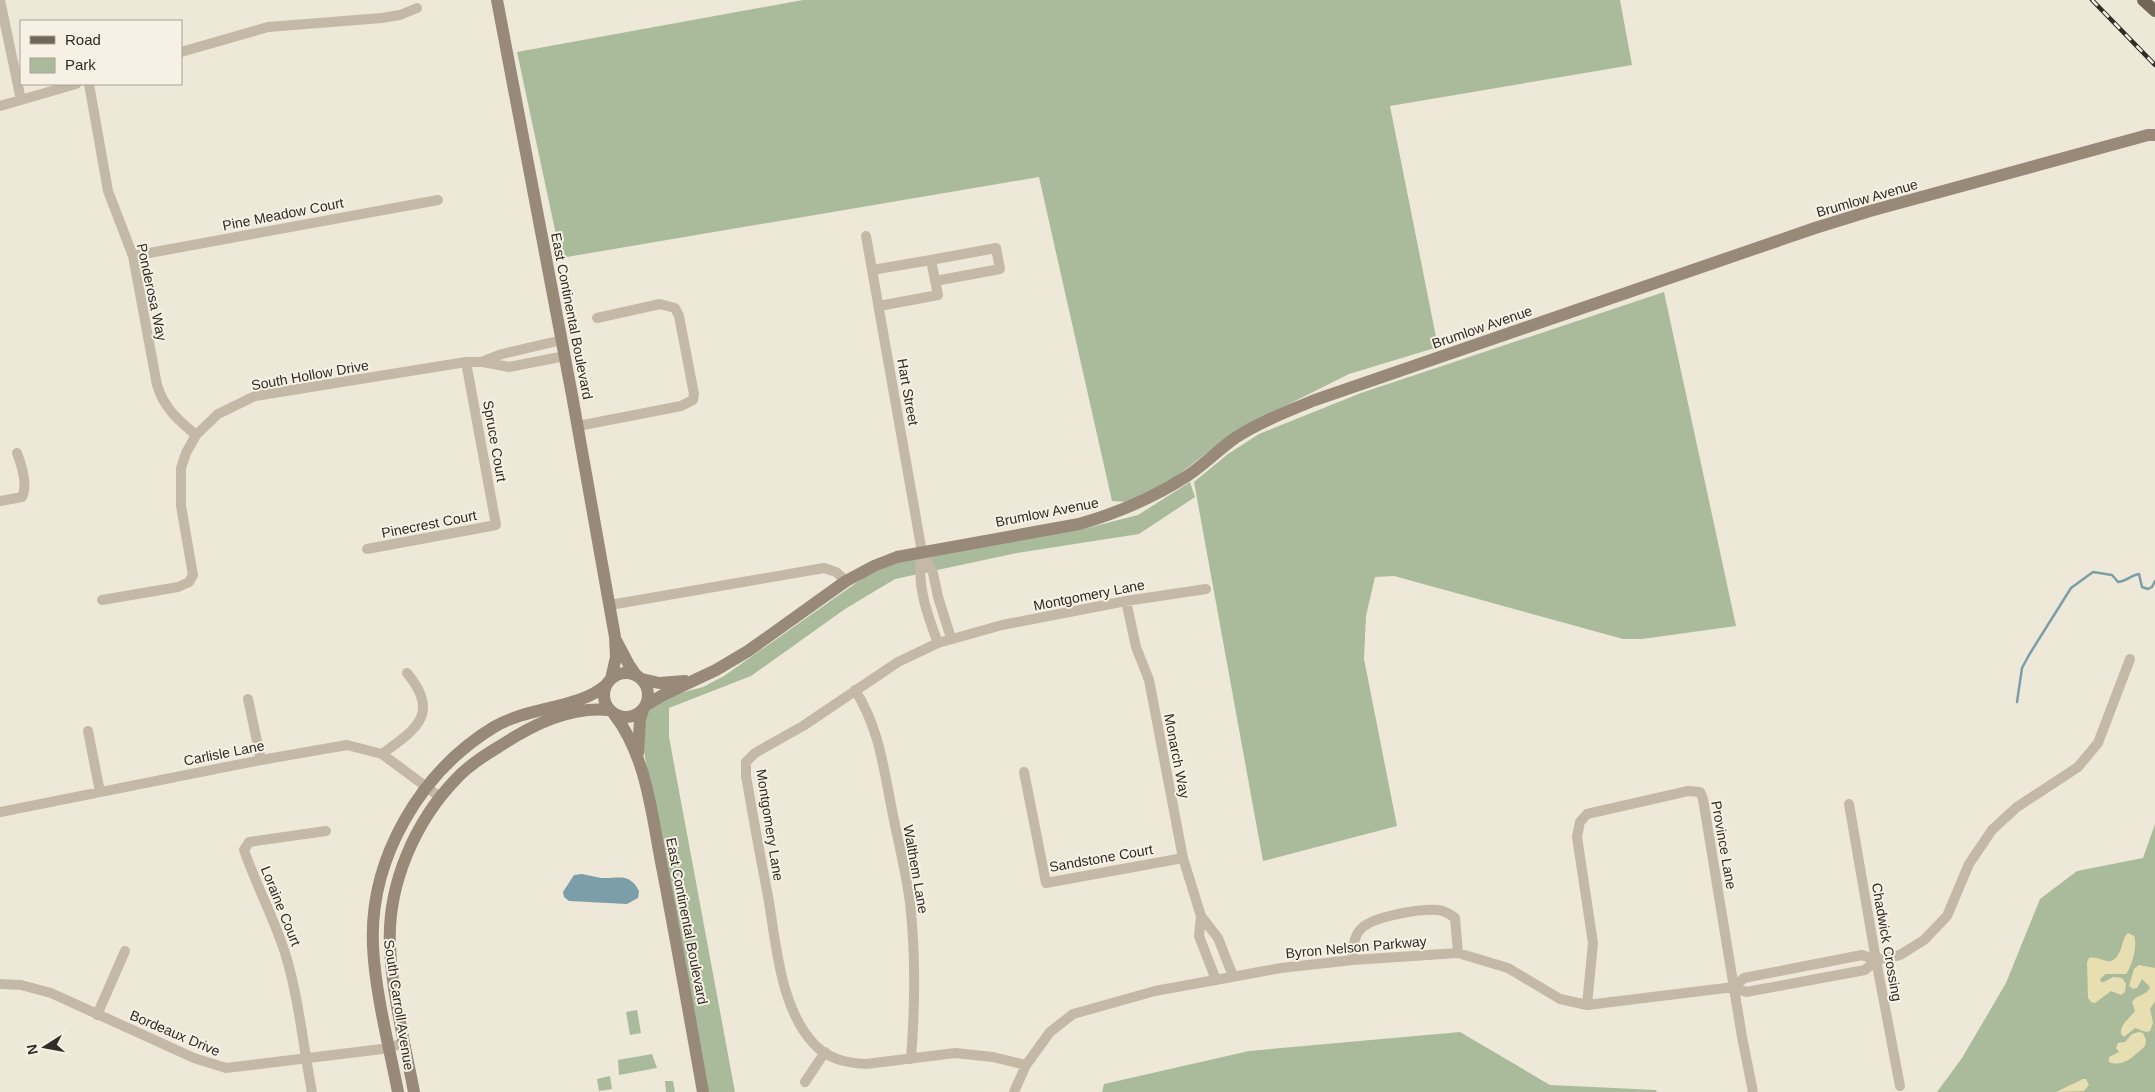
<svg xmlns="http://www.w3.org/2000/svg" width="2155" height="1092" font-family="Arial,sans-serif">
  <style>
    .green { fill: #aabb9b }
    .sand { fill: #e7deb2 }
    .water { fill: #7b9ea8 }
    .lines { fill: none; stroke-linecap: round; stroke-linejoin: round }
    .stream { stroke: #7b9ea8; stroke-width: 2.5 }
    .minor { stroke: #c4b9a6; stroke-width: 10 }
    .secondary { stroke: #988978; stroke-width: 12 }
    .primary { stroke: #726659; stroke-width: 12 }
    .rail-casing { stroke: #312c26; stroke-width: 4.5 }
    .rail { stroke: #f6f1e4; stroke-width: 2.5; stroke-dasharray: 8; stroke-linecap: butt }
    .labels { text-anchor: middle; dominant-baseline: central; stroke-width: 4; stroke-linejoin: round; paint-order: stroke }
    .street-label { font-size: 14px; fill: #312c26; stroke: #f6f1e4 }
  </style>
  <rect width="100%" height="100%" fill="#eee8d9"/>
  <path class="green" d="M 803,0 L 1620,0 L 1632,65 L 1390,106 L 1438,347 L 1349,374 L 1237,430 L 1166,484 L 1126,502 L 1112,501 L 1039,177 L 561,258 L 517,52 Z
    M 1664,292 L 1736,626 L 1642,639 L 1623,639 L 1394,576 L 1375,577 L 1366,616 L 1364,659 L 1397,826 L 1263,861 L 1194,482 L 1228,454 L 1259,434 L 1361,393 Z
    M 1190,482 L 1195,497 L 1139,534 L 1017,553 L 895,579 L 845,609 L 751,676 L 669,708 L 669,737 L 735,1092 L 708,1092 L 642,741 L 643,721 L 649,708 L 665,697 L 703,687 L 724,676 L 866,576 L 896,563 L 1091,527 L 1138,515 Z
    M 2155,824 L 2155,1092 L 1937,1092 L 1962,1058 L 2006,983 L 2040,899 L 2077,871 L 2143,858 Z
    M 637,1010 L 641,1033 L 630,1035 L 626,1012 Z
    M 1460,1032 L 1550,1085 L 1656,1090 L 1657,1092 L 1102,1092 L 1104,1084 L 1249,1051 Z
    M 652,1054 L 657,1068 L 619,1075 L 618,1060 Z
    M 610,1076 L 612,1089 L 599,1091 L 597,1079 Z
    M 665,1081 L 673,1081 L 675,1092 L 666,1092 Z"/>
  <path class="sand" d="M 2128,933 L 2134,936 C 2138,944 2132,967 2126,974 L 2106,974 L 2100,979 L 2101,982 L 2104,982 L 2113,977 L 2122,978 L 2126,984 L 2125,992 L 2121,995 L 2111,991 L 2095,1003 L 2091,1002 L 2088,998 L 2087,962 L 2089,958 C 2102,955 2111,971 2120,951 C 2123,944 2123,937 2128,933 Z
    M 2139,965 L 2155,968 L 2155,1001 L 2150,1009 L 2153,1023 L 2150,1031 L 2146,1032 L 2135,1028 L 2124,1037 L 2121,1034 C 2120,1024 2130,1018 2135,1011 L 2132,1002 C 2137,994 2147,996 2150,987 L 2142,979 L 2137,988 L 2133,989 L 2129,986 L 2134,969 Z
    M 2139,1032 L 2143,1033 L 2146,1040 L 2145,1046 C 2135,1055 2124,1068 2109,1062 L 2109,1057 L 2119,1052 L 2116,1048 L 2118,1043 L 2125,1042 L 2132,1034 Z
    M 2083,1079 L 2086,1079 L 2089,1085 L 2084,1091 L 2056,1092 Z"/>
  <path class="water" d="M 582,874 C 588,875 595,877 601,878 C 619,879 629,872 639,891 L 638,898 L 627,904 L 569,901 L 564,897 L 563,892 L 574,875 Z"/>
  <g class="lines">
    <path class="stream" d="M 2017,702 L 2022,668 L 2029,655 L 2071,588 L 2093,572 L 2112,575 L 2118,582 C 2127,581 2131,575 2139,574 L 2142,587 L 2148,589 L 2152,587 L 2155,581"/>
    <path class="minor" d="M 0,0 L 21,100
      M 181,52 L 268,27 L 382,18 L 400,15 L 417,8
      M 89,84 L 108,191 L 133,256 L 157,385 C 164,408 178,420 196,435
      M 0,106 L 76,84
      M 866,236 L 922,552 C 916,584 927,614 938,643
      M 133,256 L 438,200
      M 931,260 L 996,248 L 1000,269 L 935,281
      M 872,270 L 931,260 L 938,295 L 879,306
      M 484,361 L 502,354 L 562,340
      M 578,426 L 681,406 L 693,400 L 694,394 L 679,316 L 675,308 L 660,304 L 597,318
      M 0,501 L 22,497 C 28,485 22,466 17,453
      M 367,549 L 496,525 L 466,362
      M 922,552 L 933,573 L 938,597 L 951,638
      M 102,600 L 178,587 L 189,582 L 193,575 L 181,506 L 181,468 L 186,453 L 196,435 L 218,414 L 255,396 L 466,362 L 483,362 L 509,367 L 565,356
      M 1126,601 L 1136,647 L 1149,680 L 1183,858 L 1201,916 L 1218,938 L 1233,976
      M 610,605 L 824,568 L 836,572 L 846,581
      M 855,690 C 878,726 883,764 891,805 C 897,838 906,870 910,903 C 916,955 915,1007 911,1059
      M 248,699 L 261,760
      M 88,731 L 100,792
      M 382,754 C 416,729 441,714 407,673
      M 1024,772 L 1046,883 L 1183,858
      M 1849,804 L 1876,960 L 1900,1086
      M 0,812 L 261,760 L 347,745 L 382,754 L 440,797
      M 1201,916 L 1199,936 L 1216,980
      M 1353,960 C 1353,949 1353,938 1360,930 C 1371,916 1420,909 1438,910 C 1445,911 1450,914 1455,918 L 1458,953
      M 0,984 L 21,985 L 51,993 L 194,1058 L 226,1068 L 382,1049 L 405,1043
      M 1734,987 L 1744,978 L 1862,955 L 1876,960
      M 1587,1005 L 1593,943 L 1577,837 L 1580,822 L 1587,814 L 1688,791 L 1700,792 L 1703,799 L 1742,1037 L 1753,1092
      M 97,1015 L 125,951
      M 1026,1065 L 993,1057 L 955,1053 L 866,1064 C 846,1063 828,1059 814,1044 C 780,1008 776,943 768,896 C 760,856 753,816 746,776 L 746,762 L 755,753 L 803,726 L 898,662 L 938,643 L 1002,625 L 1126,601 L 1206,589
      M 805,1082 L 825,1052
      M 312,1092 C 303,1046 299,998 285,953 C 274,918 256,885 244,850 L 249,842 L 326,831
      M 1014,1092 L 1026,1065 L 1050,1032 L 1073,1014 L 1155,991 L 1281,968 L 1353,960 L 1458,953 L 1508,968 L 1560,999 L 1587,1005 L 1734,987 L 1746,992 L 1865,970 L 1876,960 L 1900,955 L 1924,940 L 1947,916 L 1969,864 L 1992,830 L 2017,807 L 2078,767 L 2098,743 L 2130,659"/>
    <path class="secondary" d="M 497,0 L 572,395 L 615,637 L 616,657 L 611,679
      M 617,642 L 629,665 L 636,675
      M604 695a22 22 0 1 1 44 0a22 22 0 1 1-44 0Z
      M 642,679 L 659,683 L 685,681
      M 646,705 L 663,695 L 716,670 L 748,651 L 846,581 L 874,566 L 897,557 L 1079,524 C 1118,513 1153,498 1187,476 C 1204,465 1218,450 1235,438 C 1260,422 1288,411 1315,400 L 1815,228 L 1870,211 L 2148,135 L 2155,135
      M 614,714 C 648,758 652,819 663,872 C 677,945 690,1019 703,1092
      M 638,753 L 640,719 L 643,710
      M 398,1092 C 389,1046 375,992 373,946 C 369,859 420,772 494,727 C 527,707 581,708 606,685
      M 414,1092 C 405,1044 392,995 390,946 C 387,885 415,821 457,778 C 469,765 485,755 500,746 C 532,725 570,706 609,710"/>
    <path class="primary" d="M 2143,0 L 2155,11"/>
    <defs>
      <path id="rail" d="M 2092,0 L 2155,65"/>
    </defs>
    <use href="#rail" class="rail-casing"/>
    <use href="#rail" class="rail"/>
  </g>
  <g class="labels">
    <g class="street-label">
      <text transform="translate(1867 198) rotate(-16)">Brumlow Avenue</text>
      <text transform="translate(283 214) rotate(-11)">Pine Meadow Court</text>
      <text transform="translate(152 292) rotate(78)">Ponderosa Way</text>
      <text transform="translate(572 316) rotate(79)">East Continental Boulevard</text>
      <text transform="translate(1482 327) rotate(-19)">Brumlow Avenue</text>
      <text transform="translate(310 375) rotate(-10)">South Hollow Drive</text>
      <text transform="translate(908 392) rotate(80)">Hart Street</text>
      <text transform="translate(495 441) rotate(80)">Spruce Court</text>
      <text transform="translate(1047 512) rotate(-11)">Brumlow Avenue</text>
      <text transform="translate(429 524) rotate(-11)">Pinecrest Court</text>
      <text transform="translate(1089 595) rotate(-11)">Montgomery Lane</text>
      <text transform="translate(224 753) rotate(-11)">Carlisle Lane</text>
      <text transform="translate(1177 756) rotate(79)">Monarch Way</text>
      <text transform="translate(770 825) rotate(81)">Montgomery Lane</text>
      <text transform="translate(1724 845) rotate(80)">Province Lane</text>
      <text transform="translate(1101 858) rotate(-10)">Sandstone Court</text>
      <text transform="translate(916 869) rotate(80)">Walthem Lane</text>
      <text transform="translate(281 906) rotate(68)">Loraine Court</text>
      <text transform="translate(687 921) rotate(79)">East Continental Boulevard</text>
      <text transform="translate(1887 942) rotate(80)">Chadwick Crossing</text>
      <text transform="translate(1356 947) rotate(-5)">Byron Nelson Parkway</text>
      <text transform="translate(399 1005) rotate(81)">South Carroll Avenue</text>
      <text transform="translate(175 1033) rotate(23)">Bordeaux Drive</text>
    </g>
  </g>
  <rect x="20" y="20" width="162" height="65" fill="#f6f1e4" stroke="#a7a298"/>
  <rect x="30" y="36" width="25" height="8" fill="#726659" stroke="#a7a298"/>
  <text x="65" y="45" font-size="15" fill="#312c26">Road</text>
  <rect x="30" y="58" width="25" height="15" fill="#aabb9b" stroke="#a7a298"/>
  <text x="65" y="70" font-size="15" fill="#312c26">Park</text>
  <g transform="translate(45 1047) rotate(259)" stroke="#f6f1e4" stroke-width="4" paint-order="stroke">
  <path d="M0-4L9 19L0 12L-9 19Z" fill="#312c26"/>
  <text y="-8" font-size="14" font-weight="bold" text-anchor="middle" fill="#312c26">N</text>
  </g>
</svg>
